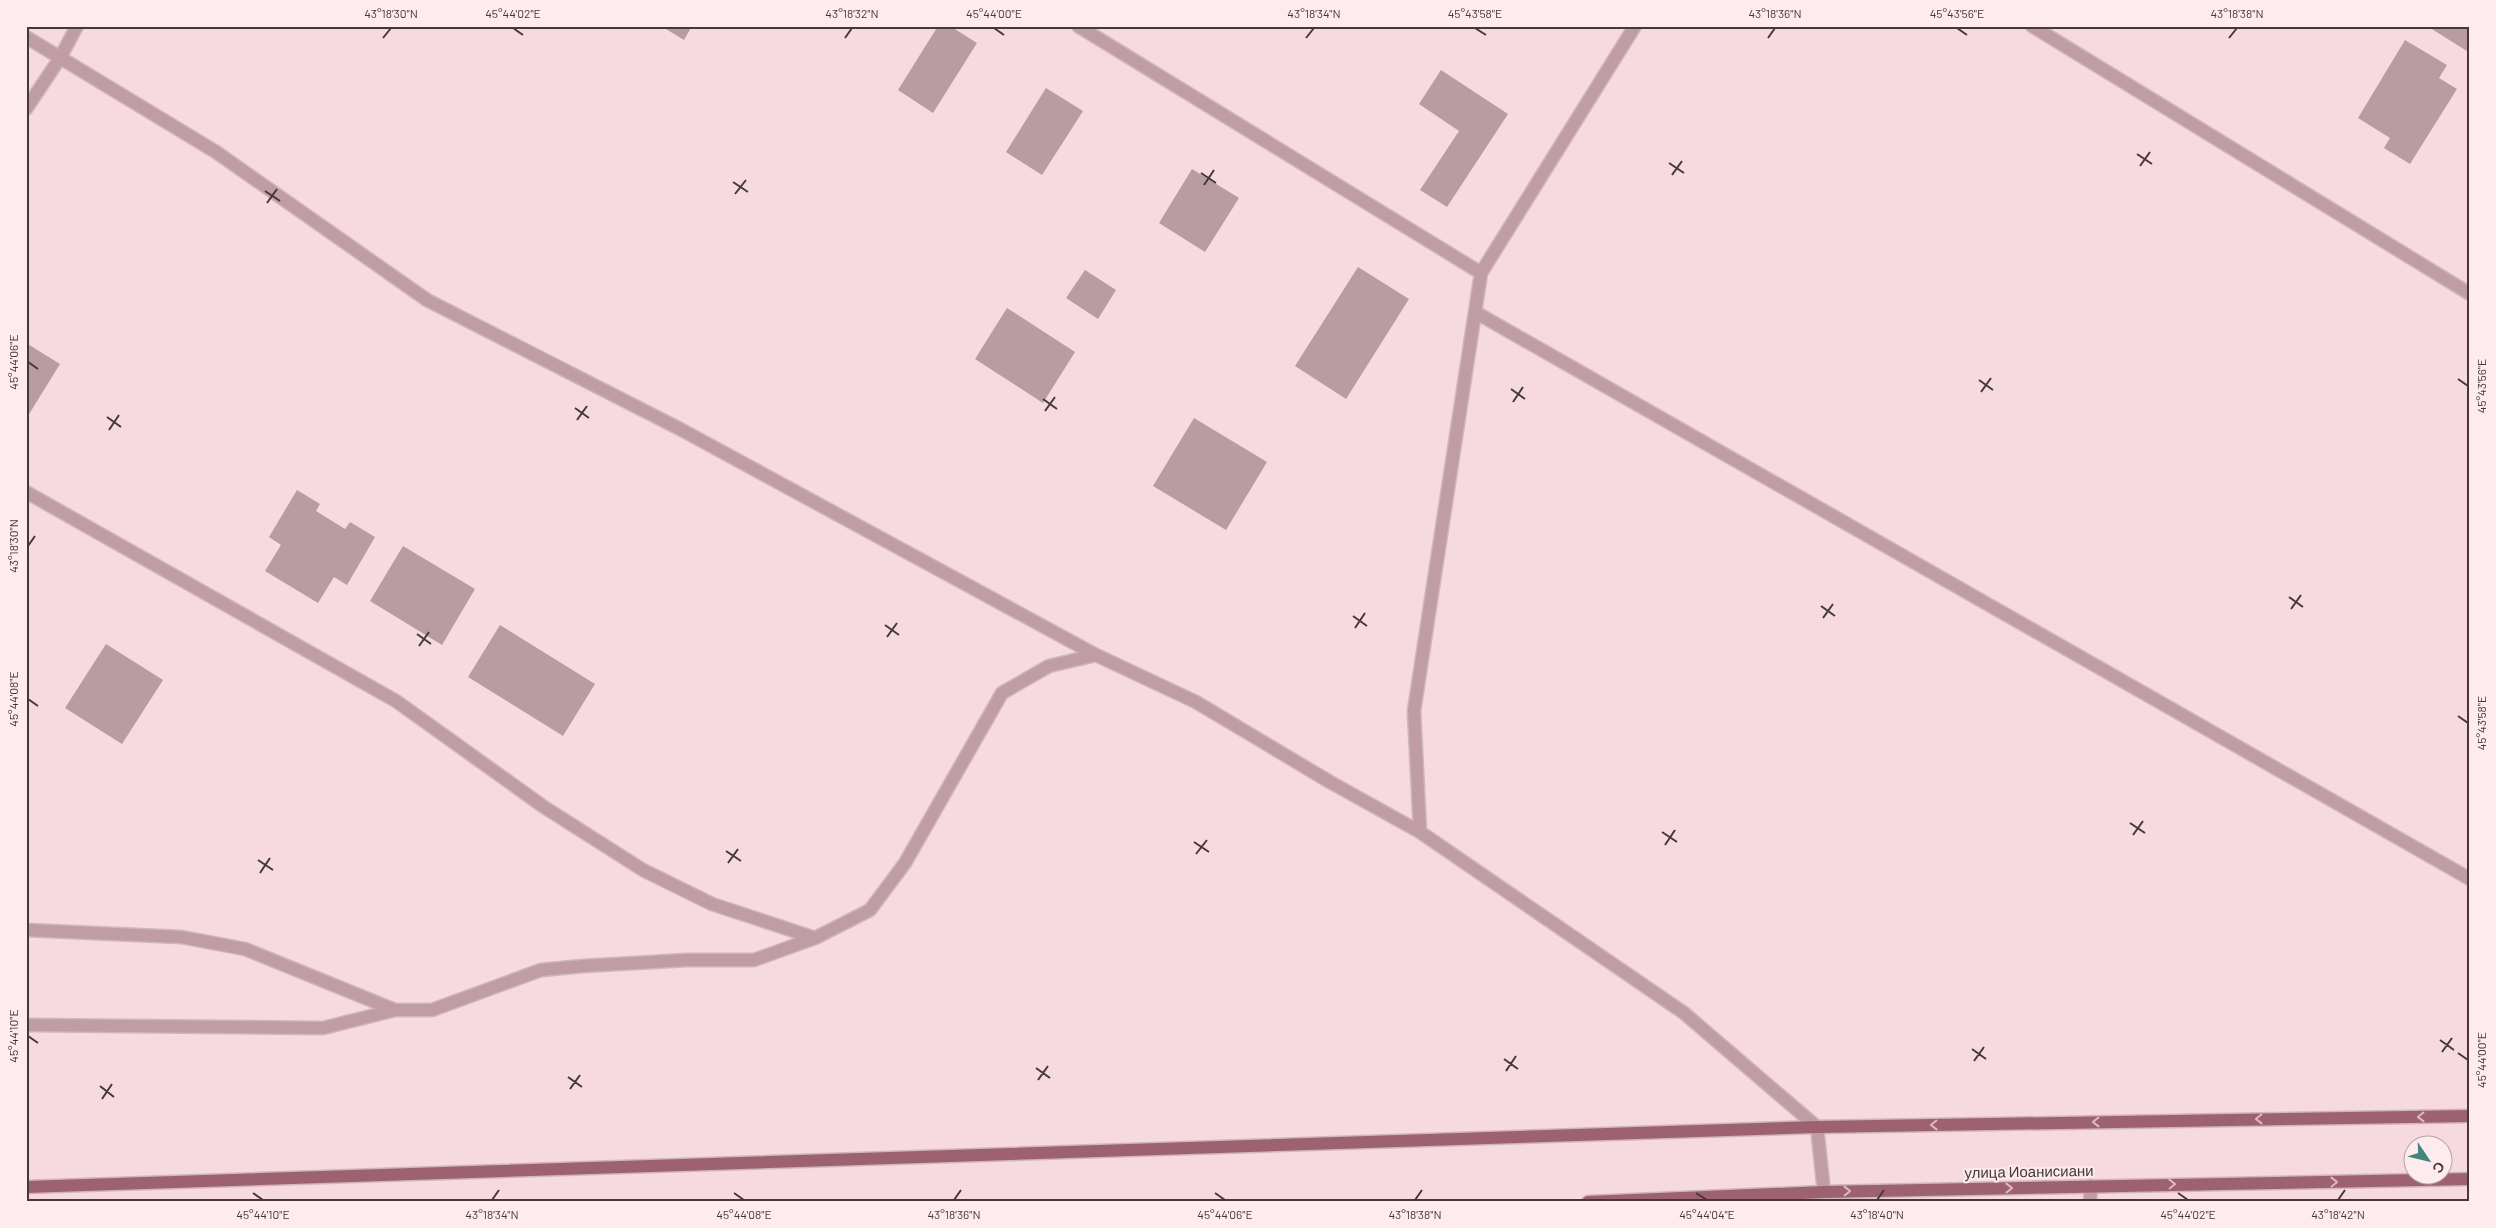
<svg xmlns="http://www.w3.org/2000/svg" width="2496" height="1228" font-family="Barlow,sans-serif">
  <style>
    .building { fill: #b89ca2 }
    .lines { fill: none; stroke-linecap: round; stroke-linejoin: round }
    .minor-casing { stroke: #d0b6bc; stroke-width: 15 }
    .major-casing { stroke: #d0b6bc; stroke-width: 15 }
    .minor { stroke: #c09da4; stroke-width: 12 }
    .major { stroke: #9e6170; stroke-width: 12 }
    .oneway { stroke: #dcbbc2 }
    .ticks { fill: none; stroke: #44383b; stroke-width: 2 }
    .labels { text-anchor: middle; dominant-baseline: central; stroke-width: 4; stroke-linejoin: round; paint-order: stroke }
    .street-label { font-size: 15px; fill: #44383b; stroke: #fdebee }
    .neatline { fill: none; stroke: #44383b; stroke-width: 2 }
    .ticks-label { font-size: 12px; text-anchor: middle; fill: #44383b }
  </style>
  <rect width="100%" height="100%" fill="#f7dae0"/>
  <path class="building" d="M 661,26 L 692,26 L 684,40 Z
    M 938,26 L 950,26 L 977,43 L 933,113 L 898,90 Z
    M 2427,26 L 2470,26 L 2470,53 Z
    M 2405,40 L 2447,65 L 2439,78 L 2457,89 L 2410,164 L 2384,148 L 2390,138 L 2358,118 Z
    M 1441,70 L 1508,114 L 1447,207 L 1420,190 L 1459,131 L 1419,104 Z
    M 1046,88 L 1083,111 L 1042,175 L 1006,152 Z
    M 1192,169 L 1239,198 L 1205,252 L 1159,223 Z
    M 1358,267 L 1409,299 L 1346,399 L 1295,366 Z
    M 1085,270 L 1116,290 L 1098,319 L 1066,298 Z
    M 1007,308 L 1075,352 L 1043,403 L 975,359 Z
    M 26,343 L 60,364 L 26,419 Z
    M 1194,418 L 1267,462 L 1226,530 L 1153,486 Z
    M 297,490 L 320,504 L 316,511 L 345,529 L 350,522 L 375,537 L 347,585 L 334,577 L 318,603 L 265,571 L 281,545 L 269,537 Z
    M 403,546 L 475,589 L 442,645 L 370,601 Z
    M 500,625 L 595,684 L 563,736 L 468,677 Z
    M 106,644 L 163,680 L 122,744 L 65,708 Z"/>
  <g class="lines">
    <defs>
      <path id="minor" d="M 1078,26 L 1481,273
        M 1635,26 L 1481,273 L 1414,711 L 1420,832 L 1684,1013 L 1817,1127 L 1824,1192
        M 2032,26 L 2470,294
        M 26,37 L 216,152 L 427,300 L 680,429 L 1096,655 L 1196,702 L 1330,782 L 1420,832
        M 26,109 L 60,58 L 77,26
        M 1475,312 L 2470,879
        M 26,492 L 396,701 L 544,807 L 643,870 L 712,904 L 815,938
        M 26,930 L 181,937 L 245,949 L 395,1010 L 432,1010 L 541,970 L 583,966 L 687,960 L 754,960 L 815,938 L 870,910 L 905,863 L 1002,693 L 1049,666 L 1096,655
        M 26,1025 L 323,1028 L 395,1010
        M 2090,1202 L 2091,1186"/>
      <path id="major" d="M 26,1187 L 1817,1127 L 2470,1116
        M 1588,1202 L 1824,1192 L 2470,1179"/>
    </defs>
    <use href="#minor" class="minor-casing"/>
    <use href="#major" class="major-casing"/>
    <use href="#minor" class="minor"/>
    <use href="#major" class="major"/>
  </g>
  <defs><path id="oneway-chevron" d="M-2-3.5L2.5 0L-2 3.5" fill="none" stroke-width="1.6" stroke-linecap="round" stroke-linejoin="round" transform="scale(1.25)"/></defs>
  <g class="oneway">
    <use href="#oneway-chevron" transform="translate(2421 1117) rotate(179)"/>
    <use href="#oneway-chevron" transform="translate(2259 1119) rotate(179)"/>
    <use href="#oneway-chevron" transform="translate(2096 1122) rotate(179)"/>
    <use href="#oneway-chevron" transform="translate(1934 1125) rotate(179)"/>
    <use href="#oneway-chevron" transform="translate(2334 1182) rotate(-1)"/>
    <use href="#oneway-chevron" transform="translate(2172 1184) rotate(-1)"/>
    <use href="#oneway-chevron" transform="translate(2009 1188) rotate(-1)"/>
    <use href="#oneway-chevron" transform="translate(1847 1191) rotate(-1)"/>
  </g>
  <path class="ticks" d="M 513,28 L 523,35M 994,28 L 1004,35M 1475,28 L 1486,35M 1957,28 L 1967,35M 383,38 L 391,28M 845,38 L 852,28M 1306,38 L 1314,28M 1768,38 L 1775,28M 2229,38 L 2237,28M 2137,154 L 2152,164M 1669,163 L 1684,173M 2140,166 L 2150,152M 1201,173 L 1216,183M 1672,175 L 1682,161M 733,182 L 748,192M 1204,185 L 1214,170M 265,191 L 280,201M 735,194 L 746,180M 267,203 L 277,189M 28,362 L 38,369M 2458,379 L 2468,386M 1979,380 L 1993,390M 1511,389 L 1525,399M 1981,392 L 1991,378M 1043,399 L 1057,409M 1513,402 L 1523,387M 575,408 L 589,418M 1045,411 L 1055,397M 107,417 L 121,427M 577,420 L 587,406M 109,430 L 119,415M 28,546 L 35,536M 2289,597 L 2303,607M 1821,606 L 1835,616M 2291,609 L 2301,595M 1353,616 L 1367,626M 1823,618 L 1833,604M 885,625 L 899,635M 1355,628 L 1365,613M 417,634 L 431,644M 887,637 L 897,623M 419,646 L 429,632M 28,699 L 38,706M 2458,716 L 2468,723M 2130,823 L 2145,833M 1662,832 L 1677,842M 2133,835 L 2143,821M 1194,842 L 1209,852M 1665,845 L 1675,830M 726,851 L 741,861M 1196,854 L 1207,840M 258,860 L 273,870M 728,863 L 738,849M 260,873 L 270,858M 28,1036 L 38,1043M 2440,1040 L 2454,1050M 1972,1049 L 1986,1059M 2442,1052 L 2452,1038M 2458,1053 L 2468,1060M 1504,1059 L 1518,1069M 1974,1061 L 1984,1047M 1036,1068 L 1050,1078M 1506,1071 L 1516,1056M 568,1077 L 582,1087M 1038,1080 L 1048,1066M 100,1086 L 114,1097M 570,1089 L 580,1075M 102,1099 L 112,1084M 253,1193 L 263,1200M 734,1193 L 744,1200M 1215,1193 L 1225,1200M 1696,1193 L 1707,1200M 2178,1193 L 2188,1200M 492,1200 L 499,1190M 954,1200 L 961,1190M 1415,1200 L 1422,1190M 1877,1200 L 1884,1190M 2338,1200 L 2345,1190"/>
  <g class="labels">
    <g class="street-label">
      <text transform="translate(2029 1171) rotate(-1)">улица Иоанисиани</text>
    </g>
  </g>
  <rect width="2496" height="1228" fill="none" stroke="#fdebee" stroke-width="55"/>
  <g transform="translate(2428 1160) rotate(125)"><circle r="24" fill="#fdebee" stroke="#b3a3a6"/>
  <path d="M0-4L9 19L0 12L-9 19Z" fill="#42877d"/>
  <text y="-8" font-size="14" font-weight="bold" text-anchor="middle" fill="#44383b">С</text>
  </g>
  <rect x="28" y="28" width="2440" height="1172" class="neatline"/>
  <g class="ticks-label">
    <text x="391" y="18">43°18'30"N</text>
    <text x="513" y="18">45°44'02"E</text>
    <text x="852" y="18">43°18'32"N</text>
    <text x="994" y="18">45°44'00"E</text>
    <text x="1314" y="18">43°18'34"N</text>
    <text x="1475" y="18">45°43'58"E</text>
    <text x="1775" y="18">43°18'36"N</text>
    <text x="1957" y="18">45°43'56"E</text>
    <text x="2237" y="18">43°18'38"N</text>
    <text transform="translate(14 362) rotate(-90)" y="4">45°44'06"E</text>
    <text transform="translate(2482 386) rotate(-90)" y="4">45°43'56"E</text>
    <text transform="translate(14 546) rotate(-90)" y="4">43°18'30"N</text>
    <text transform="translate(14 699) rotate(-90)" y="4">45°44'08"E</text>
    <text transform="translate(2482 723) rotate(-90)" y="4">45°43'58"E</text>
    <text transform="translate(14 1036) rotate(-90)" y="4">45°44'10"E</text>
    <text transform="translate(2482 1060) rotate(-90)" y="4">45°44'00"E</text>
    <text x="263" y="1219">45°44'10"E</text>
    <text x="492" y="1219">43°18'34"N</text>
    <text x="744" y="1219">45°44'08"E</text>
    <text x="954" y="1219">43°18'36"N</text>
    <text x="1225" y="1219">45°44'06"E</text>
    <text x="1415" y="1219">43°18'38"N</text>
    <text x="1707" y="1219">45°44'04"E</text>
    <text x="1877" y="1219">43°18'40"N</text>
    <text x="2188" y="1219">45°44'02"E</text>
    <text x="2338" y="1219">43°18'42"N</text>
  </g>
</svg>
